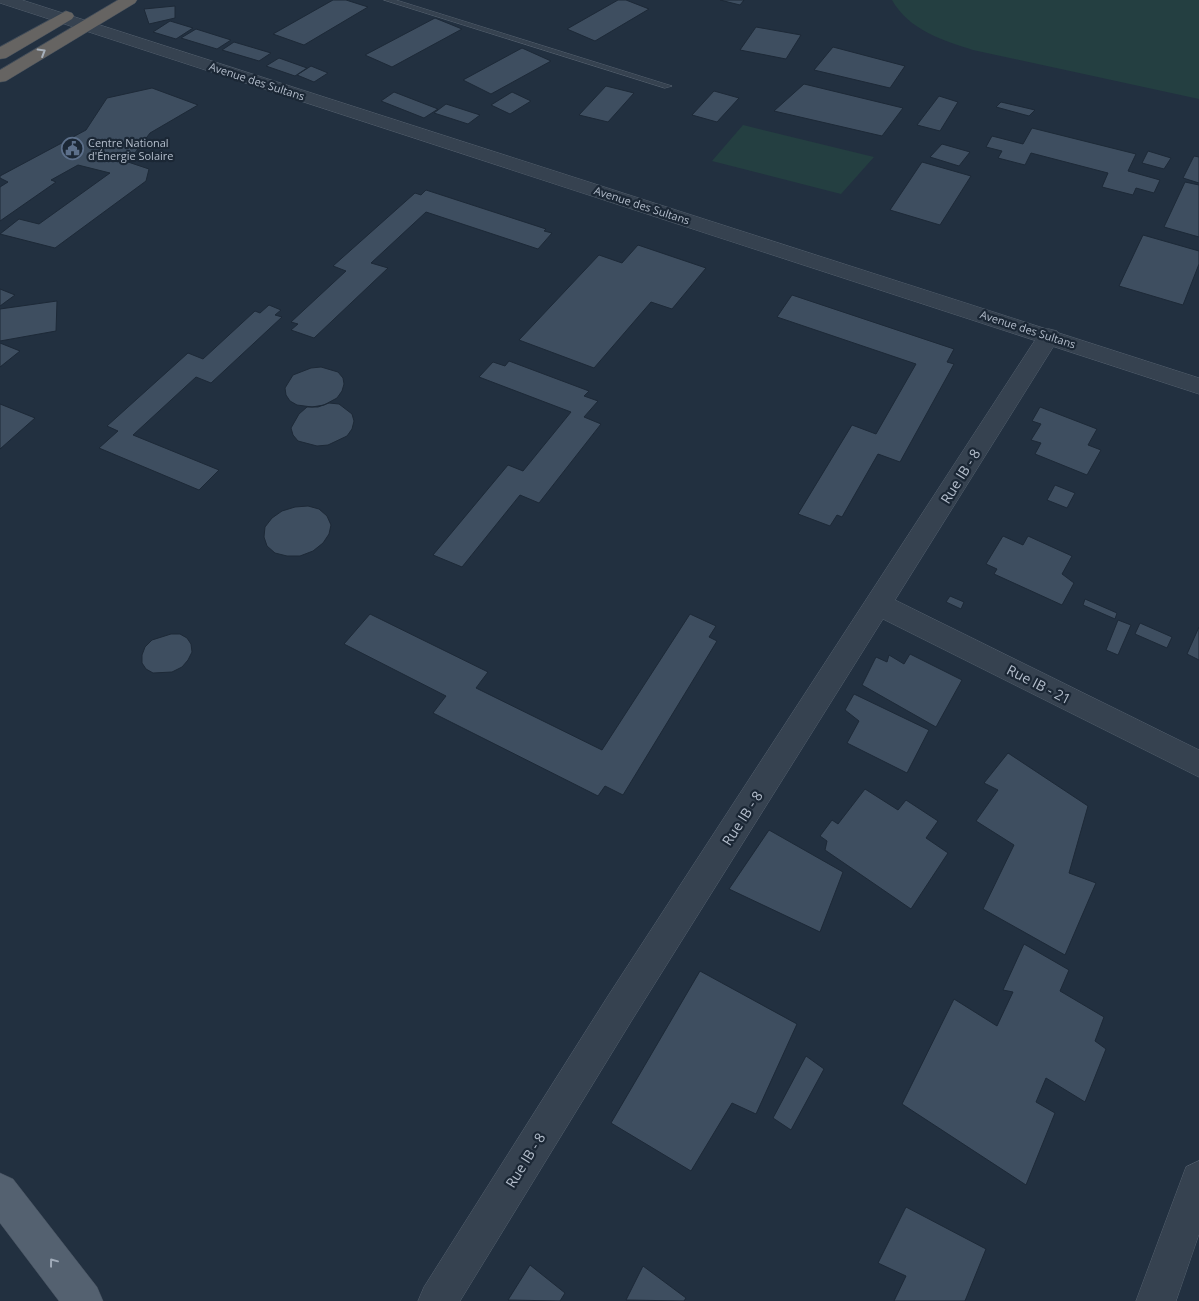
<svg xmlns="http://www.w3.org/2000/svg" width="1199" height="1301" font-family="'Open Sans',sans-serif">
  <style>
    .green { fill: #243f41 }
    .building { fill: #3e4e60; stroke: #1d2937 }
    .lines { fill: none; stroke-linecap: round; stroke-linejoin: round }
    .service-casing { stroke: #54606e; stroke-width: 1 }
    .minor-casing { stroke: #54606e; stroke-width: 1 }
    .tertiary-casing { stroke: #54606e; stroke-width: 1 }
    .primary-casing { stroke: #404b59; stroke-width: 1 }
    .trunk-casing { stroke: #414d5b; stroke-width: 1 }
    .service { fill: #364250; fill-rule: evenodd }
    .minor { fill: #364250; fill-rule: evenodd }
    .tertiary { fill: #364250; fill-rule: evenodd }
    .primary { fill: #546170; fill-rule: evenodd }
    .trunk { fill: #666462; fill-rule: evenodd }
    .oneway { stroke: #a7b0bb }
    .oneway2 { stroke: #a0abb9 }
    .labels { text-anchor: middle; dominant-baseline: central; stroke-width: 4.5; stroke-linejoin: round; paint-order: stroke }
    .far-street-label { font-size: 11px; fill: #b3bdcb; stroke: #1b2735 }
    .far-poi-label { font-size: 11px; fill: #b3bdcb; stroke: #1b2735; text-anchor: start }
    .street-label { font-size: 14px; fill: #b3bdcb; stroke: #1b2735 }
  </style>
  <rect width="100%" height="100%" fill="#223040"/>
  <path class="green" d="M 892,0 L 1199,0 L 1199,99 L 973,50 C 942,40 909,30 892,0 Z
    M 743,125 L 874,157 L 841,194 L 712,161 Z"/>
  <path class="building" d="M 333,0 L 346,0 L 368,7 L 304,45 L 273,34 Z
    M 618,0 L 626,0 L 649,9 L 595,41 L 567,29 Z
    M 720,0 L 744,0 L 740,5 Z
    M 175,6 L 175,18 L 149,24 L 144,9 Z
    M 435,18 L 462,29 L 392,67 L 365,55 Z
    M 170,21 L 193,28 L 176,39 L 153,32 Z
    M 756,27 L 801,35 L 786,59 L 740,50 Z
    M 196,29 L 231,40 L 217,49 L 181,38 Z
    M 234,42 L 271,53 L 259,61 L 222,50 Z
    M 833,47 L 905,66 L 890,88 L 814,70 Z
    M 522,48 L 551,61 L 491,94 L 463,80 Z
    M 279,58 L 307,68 L 295,76 L 266,66 Z
    M 311,66 L 328,73 L 314,82 L 297,75 Z
    M 804,84 L 903,108 L 882,136 L 774,111 Z
    M 606,86 L 634,93 L 608,122 L 579,115 Z
    M 152,88 L 198,105 L 150,133 L 128,162 L 149,169 L 146,181 L 55,248 L 0,234 L 19,219 L 39,224 L 110,173 L 78,165 L 51,180 L 56,182 L 0,221 L 0,187 L 8,182 L 0,178 L 0,176 L 86,130 L 107,98 Z
    M 714,91 L 739,98 L 717,122 L 692,115 Z
    M 394,92 L 438,109 L 424,118 L 381,101 Z
    M 512,92 L 531,101 L 510,114 L 491,105 Z
    M 939,96 L 958,102 L 940,131 L 917,125 Z
    M 1001,102 L 1035,110 L 1029,116 L 996,107 Z
    M 446,104 L 480,115 L 468,124 L 434,113 Z
    M 1032,128 L 1136,154 L 1128,171 L 1160,180 L 1154,193 L 1136,188 L 1133,195 L 1102,187 L 1108,173 L 1031,153 L 1025,165 L 998,158 L 1002,151 L 986,147 L 992,136 L 1023,144 Z
    M 942,144 L 970,152 L 959,166 L 930,157 Z
    M 1148,151 L 1171,158 L 1164,169 L 1142,163 Z
    M 1194,156 L 1199,157 L 1199,183 L 1183,178 Z
    M 922,162 L 971,176 L 940,225 L 890,210 Z
    M 1185,182 L 1199,185 L 1199,237 L 1164,227 Z
    M 426,190 L 546,229 L 544,231 L 552,233 L 538,249 L 426,212 L 371,263 L 388,268 L 314,338 L 291,330 L 298,324 L 291,322 L 346,271 L 333,266 L 415,193 L 421,195 Z
    M 1143,235 L 1199,251 L 1199,264 L 1183,305 L 1119,286 Z
    M 638,245 L 706,268 L 672,309 L 651,302 L 594,368 L 519,340 L 599,255 L 622,263 Z
    M 0,289 L 15,295 L 0,306 Z
    M 792,295 L 954,349 L 947,362 L 954,364 L 900,462 L 878,454 L 842,517 L 837,515 L 830,526 L 798,514 L 852,425 L 876,434 L 916,364 L 777,317 Z
    M 57,301 L 56,331 L 0,341 L 0,309 Z
    M 269,305 L 281,310 L 275,315 L 282,317 L 211,383 L 196,377 L 133,435 L 219,470 L 199,490 L 99,448 L 118,431 L 107,426 L 188,353 L 203,359 L 255,311 L 260,313 Z
    M 0,343 L 20,351 L 0,367 Z
    M 509,361 L 589,391 L 584,396 L 598,401 L 584,417 L 601,424 L 539,503 L 520,495 L 462,567 L 433,555 L 508,465 L 523,471 L 571,412 L 479,377 L 493,362 L 505,366 Z
    M 321,367 L 338,372 L 343,378 L 344,384 L 342,391 L 337,398 L 324,405 L 312,407 L 297,405 L 290,401 L 286,395 L 285,388 L 293,375 L 311,368 Z
    M 329,403 L 339,404 L 352,414 L 354,421 L 352,429 L 347,436 L 328,445 L 317,446 L 298,441 L 293,435 L 291,428 L 299,414 L 307,407 L 318,407 Z
    M 0,404 L 35,418 L 0,449 Z
    M 1040,407 L 1097,429 L 1088,445 L 1101,450 L 1087,475 L 1035,454 L 1041,443 L 1031,440 L 1041,424 L 1032,421 Z
    M 1055,485 L 1075,493 L 1067,508 L 1047,500 Z
    M 308,506 L 319,509 L 327,516 L 331,525 L 329,534 L 323,543 L 313,551 L 300,556 L 287,556 L 275,553 L 267,546 L 264,537 L 265,527 L 272,518 L 282,511 L 295,507 Z
    M 1003,536 L 1023,545 L 1028,536 L 1072,556 L 1062,574 L 1074,583 L 1062,605 L 994,574 L 997,569 L 986,564 Z
    M 950,596 L 964,602 L 961,609 L 946,602 Z
    M 1085,599 L 1117,613 L 1115,619 L 1083,605 Z
    M 370,614 L 488,672 L 476,688 L 602,750 L 690,614 L 716,626 L 709,637 L 717,641 L 623,795 L 605,786 L 598,796 L 433,713 L 446,696 L 344,644 Z
    M 1118,620 L 1131,625 L 1118,655 L 1106,650 Z
    M 1140,623 L 1172,637 L 1167,648 L 1135,634 Z
    M 1199,627 L 1199,660 L 1187,654 Z
    M 171,634 L 180,634 L 187,638 L 191,644 L 192,652 L 188,660 L 182,667 L 172,672 L 153,673 L 146,669 L 142,663 L 142,655 L 145,647 L 152,640 Z
    M 910,654 L 962,680 L 936,727 L 862,685 L 876,657 L 887,662 L 889,655 L 904,664 Z
    M 854,694 L 929,730 L 907,773 L 847,743 L 859,721 L 845,710 Z
    M 1008,753 L 1088,806 L 1069,873 L 1096,883 L 1065,955 L 983,909 L 1014,845 L 976,821 L 998,790 L 984,783 Z
    M 865,789 L 898,810 L 906,800 L 938,821 L 926,838 L 948,853 L 911,909 L 825,850 L 827,841 L 820,836 L 832,820 L 838,824 Z
    M 769,830 L 843,872 L 820,932 L 729,889 Z
    M 1024,944 L 1069,970 L 1060,991 L 1104,1017 L 1095,1041 L 1106,1049 L 1085,1102 L 1046,1078 L 1036,1102 L 1055,1113 L 1026,1185 L 902,1104 L 954,999 L 997,1026 L 1013,992 L 1003,990 Z
    M 700,971 L 797,1024 L 756,1114 L 732,1103 L 691,1171 L 611,1123 Z
    M 806,1056 L 824,1069 L 791,1130 L 773,1118 Z
    M 906,1207 L 986,1249 L 965,1301 L 894,1301 L 906,1276 L 878,1263 Z
    M 530,1265 L 565,1293 L 560,1301 L 508,1300 Z
    M 643,1266 L 686,1298 L 684,1301 L 626,1300 Z"/>
  <g class="lines">
    <defs>
      <path id="service" d="M 384,0 L 396,0 L 672,86 L 665,88 Z"/>
      <path id="minor" d="M 1049,329 L 1057,331 L 1060,336 L 895,600 L 1199,750 L 1199,777 L 883,619 L 632,1020 L 460,1301 L 418,1301 L 424,1287 L 608,996 L 1041,331 Z
        M 1199,1161 L 1199,1234 L 1176,1301 L 1136,1301 L 1186,1167 Z"/>
      <path id="tertiary" d="M 0,0 L 22,0 L 1199,378 L 1199,394 L 0,3 Z"/>
      <path id="primary" d="M 0,1173 L 13,1179 L 97,1287 L 103,1301 L 59,1301 L 0,1223 Z"/>
      <path id="trunk" d="M 118,0 L 137,0 L 135,3 L 6,81 L 0,82 L 0,70 Z
        M 66,11 L 72,13 L 74,16 L 72,19 L 6,58 L 0,59 L 0,47 Z"/>
    </defs>
    <use href="#service" class="service-casing"/>
    <use href="#minor" class="minor-casing"/>
    <use href="#tertiary" class="tertiary-casing"/>
    <use href="#primary" class="primary-casing"/>
    <use href="#trunk" class="trunk-casing"/>
    <use href="#service" class="service"/>
    <use href="#minor" class="minor"/>
    <use href="#tertiary" class="tertiary"/>
    <use href="#primary" class="primary"/>
    <use href="#trunk" class="trunk"/>
  </g>
  <defs><path id="oneway-chevron" d="M-2-3.5L2.5 0L-2 3.5" fill="none" stroke-width="1.6" stroke-linecap="round" stroke-linejoin="round" transform="scale(1.25)"/></defs>
  <use class="oneway" href="#oneway-chevron" transform="translate(42 52) rotate(-31)"/>
  <use class="oneway2" href="#oneway-chevron" transform="translate(53 1262) rotate(-127)"/>
  <defs>
    <symbol id="civic-ring" viewBox="-11 -11 22 22"><circle r="9.5" fill="#1b2735" stroke="#5c6f8a" stroke-width="1.5"/><path d="M-.6-6.5H3V-4.5H.6V-3L4-1V1h2V6H-6V1h2V-1L-.6-3ZM-1.2 2.5V6h2.4V2.5Z" fill="#5c6f8a"/></symbol>
  </defs>
  <g fill-rule="evenodd">
    <use href="#civic-ring" x="60" y="136" width="25" height="25"/>
  </g>
  <g class="labels">
    <g class="far-street-label">
      <text transform="translate(257 81) rotate(18)">Avenue des Sultans</text>
      <text transform="translate(642 205) rotate(18)">Avenue des Sultans</text>
      <text transform="translate(1028 329) rotate(18)">Avenue des Sultans</text>
    </g>
    <g class="far-poi-label">
      <text x="88" y="142">Centre National<tspan x="88" dy="13">d'Énergie Solaire</tspan></text>
    </g>
    <g class="street-label">
      <text transform="translate(960 476) rotate(-58)">Rue IB - 8</text>
      <text transform="translate(1039 684) rotate(27)">Rue IB - 21</text>
      <text transform="translate(742 818) rotate(-57)">Rue IB - 8</text>
      <text transform="translate(525 1160) rotate(-58)">Rue IB - 8</text>
    </g>
  </g>
</svg>
